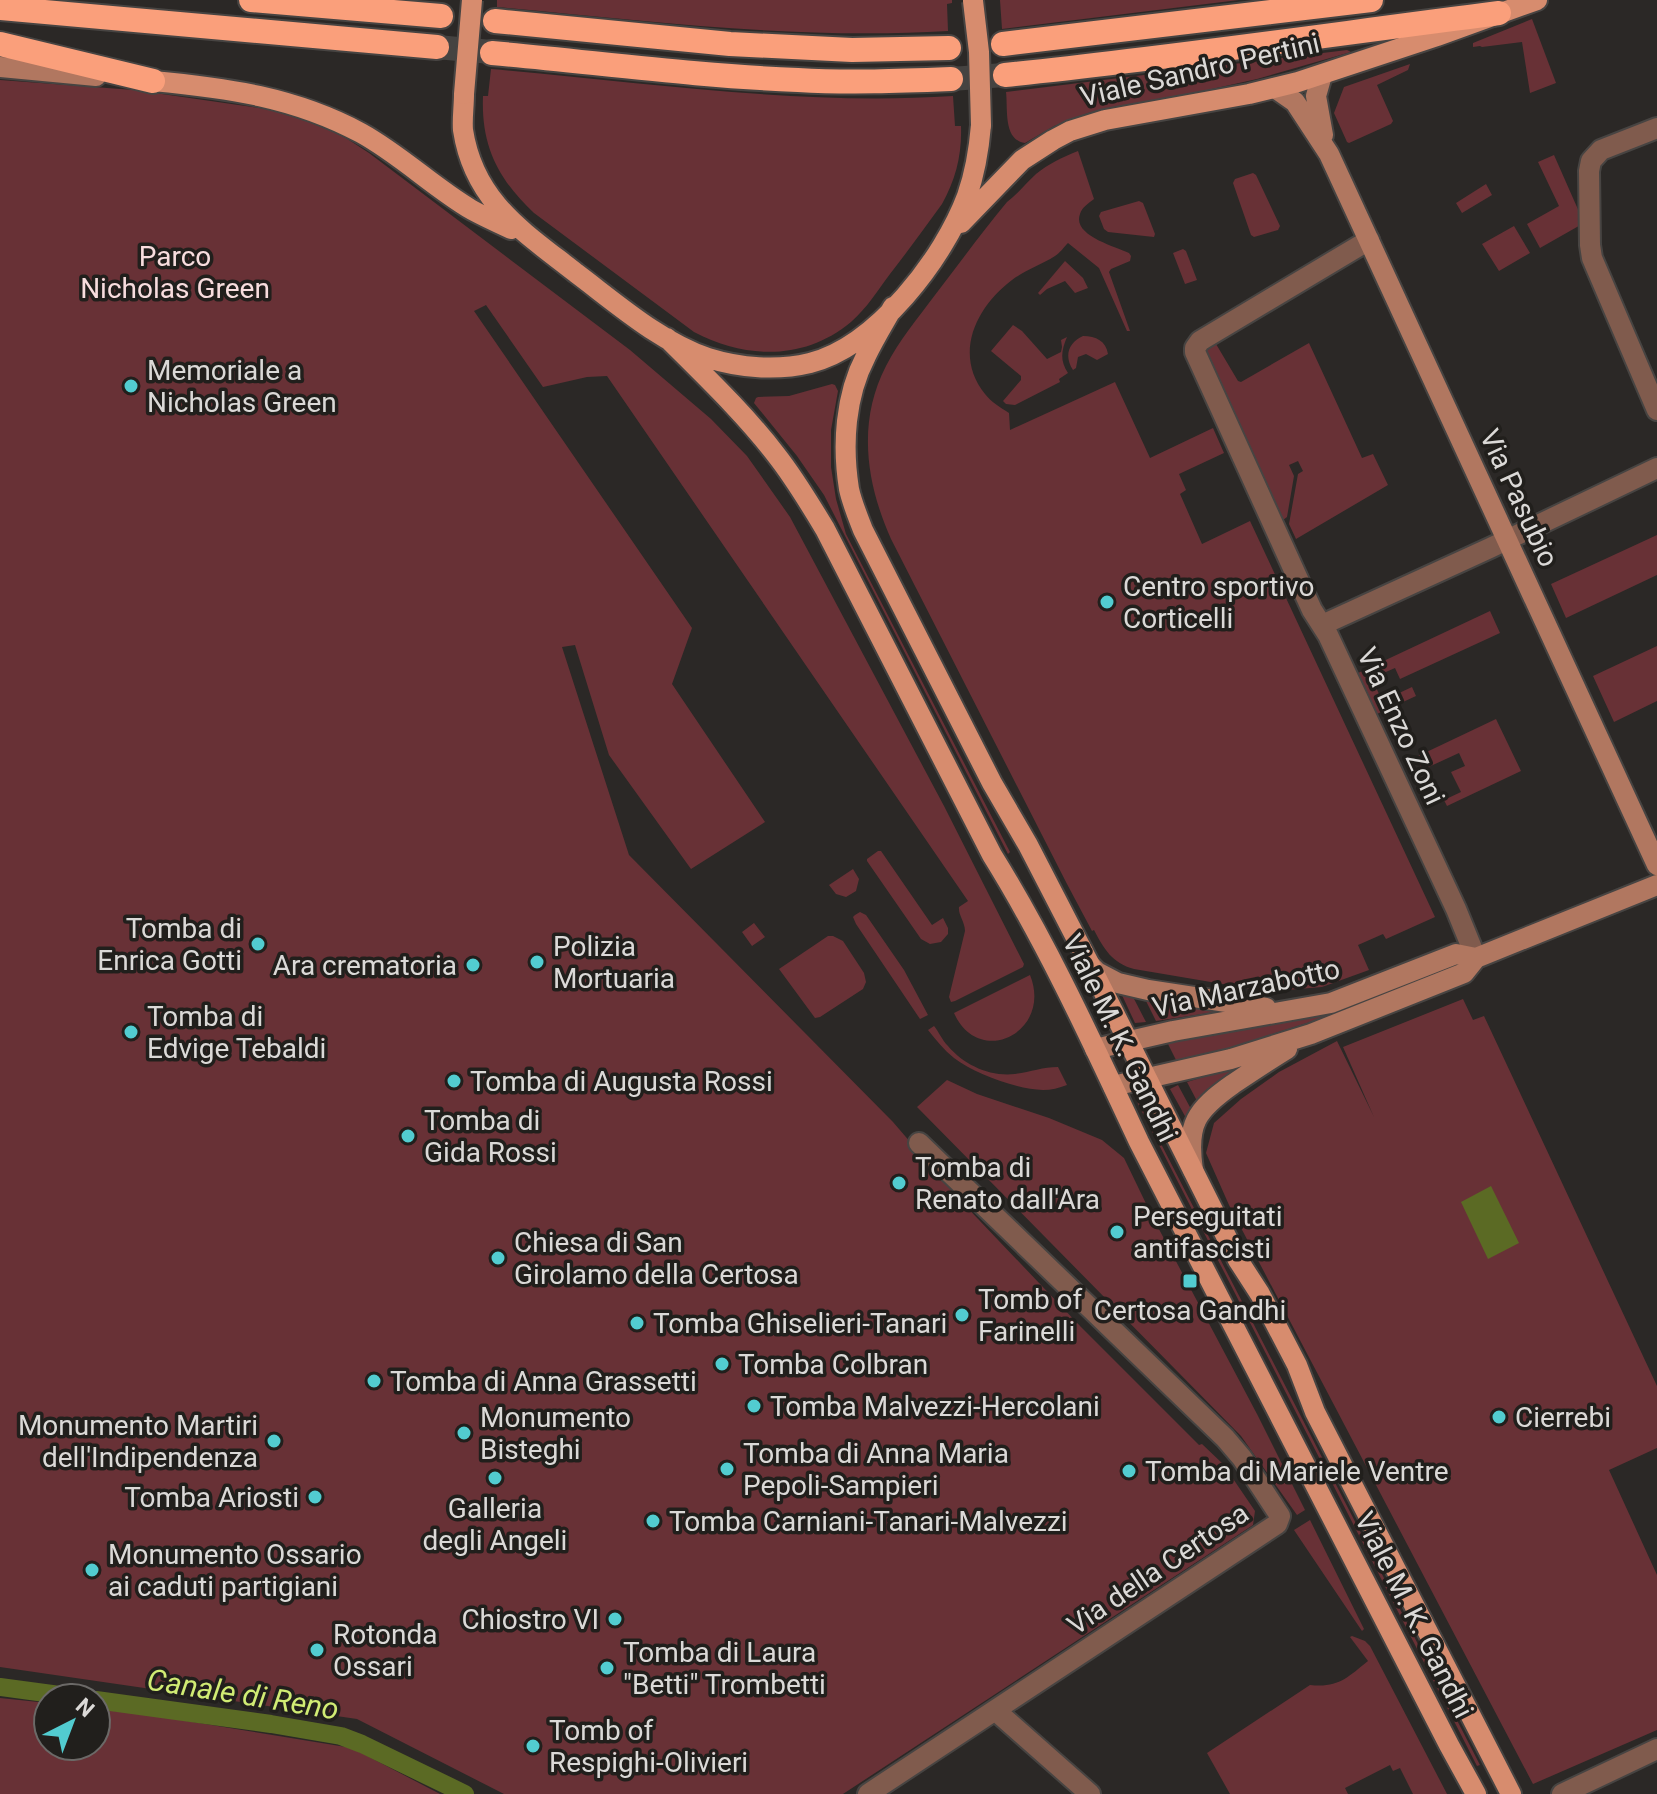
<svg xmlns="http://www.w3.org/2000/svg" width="1657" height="1794" font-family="Roboto,sans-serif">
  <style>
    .green { fill: #683136 }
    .water { fill: #5b6a24 }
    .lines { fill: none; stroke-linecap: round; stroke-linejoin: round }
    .canal { stroke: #5b6a24; stroke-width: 18 }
    .highway-tunnel { stroke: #454341; stroke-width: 24; stroke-dasharray: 24 12; stroke-linecap: butt }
    .street-casing { stroke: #474442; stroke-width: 24 }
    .secondary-casing { stroke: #474442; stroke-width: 24 }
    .primary-casing { stroke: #474442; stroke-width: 24 }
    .highway-casing { stroke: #474442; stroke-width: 28 }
    .street { stroke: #805b4d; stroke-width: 20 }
    .secondary { stroke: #b17760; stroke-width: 20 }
    .primary { stroke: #d78c6e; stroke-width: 20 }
    .highway { stroke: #fa9f7b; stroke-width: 24 }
    .primary-bridge-casing { stroke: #474442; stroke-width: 24; stroke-linecap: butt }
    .primary-bridge { stroke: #d78c6e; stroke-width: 20 }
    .poi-dot { fill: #52ccd0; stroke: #211f1c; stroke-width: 3 }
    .labels { text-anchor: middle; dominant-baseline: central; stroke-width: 7; stroke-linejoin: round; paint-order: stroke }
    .street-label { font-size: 28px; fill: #dbd9d7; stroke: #211f1c }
    .park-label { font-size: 28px; fill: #f8ddde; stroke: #211f1c }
    .poi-label { font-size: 28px; fill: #dbd9d7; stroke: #211f1c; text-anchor: start }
    .water-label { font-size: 30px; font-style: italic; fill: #d1ec74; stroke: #211f1c }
  </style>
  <rect width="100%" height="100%" fill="#2b2826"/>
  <path class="green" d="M 497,0 L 952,0 L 952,3 L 947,4 L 948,31 C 798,40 647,21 497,7 Z
    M 1000,0 L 1239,0 L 1002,29 Z
    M 1532,19 L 1556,83 L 1530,93 L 1522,42 L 1482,47 L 1480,46 L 1473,47 L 1473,43 Z
    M 1347,50 L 1351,52 L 1257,79 L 1203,91 L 1088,113 L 1054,126 L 1025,143 C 1003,140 1008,109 1006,92 Z
    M 1410,64 L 1408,70 L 1377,85 L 1393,121 L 1391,124 L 1349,143 L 1347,142 L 1334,113 L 1344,87 Z
    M 491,69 C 644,82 798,106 953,96 L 955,126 L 961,126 C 962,154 956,179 942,204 C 925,227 908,251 890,274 C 878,290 867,308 851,322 C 804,361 746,359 694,332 L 534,213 C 498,179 481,146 483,96 L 488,96 Z
    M 0,80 L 134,90 L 294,113 L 332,129 L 369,153 L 630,350 L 711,419 L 747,456 L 790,517 L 944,806 L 1024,964 L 1023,967 L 955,1001 L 951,1002 L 949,997 L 965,931 C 965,922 958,915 959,907 L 968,901 L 607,376 L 587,377 L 543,387 L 486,305 L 474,311 L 692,628 L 672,684 L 765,822 L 691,869 L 609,755 L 575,645 L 562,647 L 629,855 L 893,1122 L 960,1200 L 1081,1327 L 1199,1445 L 1202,1444 L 1223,1464 L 1255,1511 L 1253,1525 L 843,1794 L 504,1794 L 357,1719 L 0,1667 Z
    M 1078,151 L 1094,199 C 1089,203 1082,207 1080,214 C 1072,235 1114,246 1129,253 L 1131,256 L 1130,261 L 1111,269 L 1109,272 L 1130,331 L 1127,331 L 1099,268 L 1068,243 C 1064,247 1060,253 1055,256 C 1041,265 1025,270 1012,280 C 976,307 953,354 985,394 C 991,402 1000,407 1009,413 L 1010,430 L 1115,382 L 1150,458 L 1213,428 L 1224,453 L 1179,474 L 1186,490 L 1180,494 L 1202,544 L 1250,521 L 1435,917 L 1386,939 L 1383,934 L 1358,945 L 1369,970 L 1322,987 L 1275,991 L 1258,990 L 1134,969 C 1112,963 1104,949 1094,930 L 1092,931 L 1067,884 L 891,539 C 866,483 857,422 886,366 C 899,340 918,318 935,295 C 959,264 982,232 1007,202 C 1018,194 1026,183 1036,174 C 1048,164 1063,157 1078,151 Z
    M 1554,155 L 1584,223 L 1540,248 L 1527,224 L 1559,206 L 1538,162 Z
    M 1253,173 L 1256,175 L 1280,226 L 1278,230 L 1254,237 L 1251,235 L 1233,183 L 1235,179 Z
    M 1486,184 L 1492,195 L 1462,213 L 1456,203 Z
    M 1139,201 L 1143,203 L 1155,234 L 1154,237 L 1108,232 L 1104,229 L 1099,216 L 1101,212 Z
    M 1514,226 L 1530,253 L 1499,271 L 1482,244 Z
    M 1183,249 L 1186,251 L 1197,280 L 1185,284 L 1173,253 Z
    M 1065,261 L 1083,278 L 1088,288 L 1075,293 L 1065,281 L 1047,289 L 1040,295 L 1038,293 Z
    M 1013,325 L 1022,331 L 1047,359 L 1061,352 L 1062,347 L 1061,340 L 1067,337 C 1062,349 1059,360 1068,373 L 1059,379 L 1060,382 L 1015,405 L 1006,404 L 1003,401 L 1021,380 L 1021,376 L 991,351 Z
    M 1083,336 C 1096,336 1106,341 1108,354 L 1097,360 L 1086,354 L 1078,357 L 1076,368 L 1073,370 C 1064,356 1068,343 1083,336 Z
    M 1309,343 L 1362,458 L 1373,454 L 1388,485 L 1296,539 L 1289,524 L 1298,474 L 1303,471 L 1298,461 L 1289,465 L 1294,476 L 1287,517 L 1283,520 L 1206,351 L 1216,344 L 1238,381 L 1241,382 Z
    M 832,384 L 835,385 L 838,391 L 831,430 L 831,467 L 836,499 L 846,534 L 1010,852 L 1008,854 L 824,495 L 797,456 L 754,403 L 756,398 L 758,397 L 789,396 Z
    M 1657,535 L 1657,575 L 1566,618 L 1551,584 Z
    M 1490,611 L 1500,633 L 1400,679 L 1395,668 L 1372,678 L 1382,701 L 1412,687 L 1416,696 L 1377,714 L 1358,673 Z
    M 1657,646 L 1657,701 L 1614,722 L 1593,676 Z
    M 1496,719 L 1521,771 L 1447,806 L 1444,800 L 1461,792 L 1451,772 L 1465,766 L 1459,753 L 1422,770 L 1416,757 Z
    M 878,851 L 881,851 L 932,925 L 943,918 L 948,928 L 948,934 L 941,942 L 930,944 L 921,939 L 867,861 L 867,859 Z
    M 853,869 L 859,879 L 856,891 L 846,897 L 836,894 L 829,885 Z
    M 860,912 L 866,915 L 904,970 L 928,1015 L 920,1019 L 856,924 L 853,917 L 855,915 Z
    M 754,923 L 765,937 L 752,946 L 742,932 Z
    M 828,936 L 833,936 L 843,941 L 864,973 L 866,982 L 863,989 L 820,1017 L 815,1018 L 779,969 Z
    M 1456,964 L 1455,966 L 1326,1017 L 1197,1058 L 1176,1060 L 1168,1044 C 1207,1028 1252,1030 1294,1020 C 1349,1008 1402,984 1456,964 Z
    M 1030,975 C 1053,1032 979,1069 954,1013 Z
    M 1121,993 L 1132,995 L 1146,1022 L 1135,1023 Z
    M 1144,997 L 1222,1011 L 1156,1021 Z
    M 1463,999 L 1473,1020 L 1484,1016 L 1657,1386 L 1657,1448 L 1609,1470 L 1657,1575 L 1657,1730 L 1533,1784 L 1229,1205 L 1206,1153 L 1214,1123 L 1241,1099 L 1279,1072 L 1337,1041 L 1374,1117 L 1343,1047 Z
    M 934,1026 C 939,1032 942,1040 948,1046 C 964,1065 990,1077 1015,1074 C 1030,1072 1043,1067 1058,1067 L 1067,1085 C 1059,1088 1051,1090 1043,1090 C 1016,1089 975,1074 954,1058 C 944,1050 936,1040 928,1030 Z
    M 1236,1067 L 1239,1069 L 1206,1090 L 1197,1101 L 1187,1082 Z
    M 947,1080 L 977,1094 L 1049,1118 L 1102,1140 L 1124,1158 L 1152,1216 L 1257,1414 L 1305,1510 L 1297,1515 L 1241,1436 L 917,1107 Z
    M 1178,1085 L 1191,1109 L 1186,1118 L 1170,1089 Z
    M 1137,1099 L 1138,1099 L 1480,1765 L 1477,1766 L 1136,1100 Z
    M 1310,1520 L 1364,1629 L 1362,1631 L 1294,1530 Z
    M 1352,1636 L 1365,1641 L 1370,1646 L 1447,1794 L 1413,1794 L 1400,1768 L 1393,1771 L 1390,1765 L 1345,1788 L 1348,1794 L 1230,1794 L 1207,1753 L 1310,1685 C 1338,1688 1347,1678 1368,1661 L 1350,1637 Z
    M 0,1698 L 48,1703 L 48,1746 L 96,1746 L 96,1709 L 150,1715 L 352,1748 L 440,1794 L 0,1794 Z"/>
  <path class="water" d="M 1491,1186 L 1519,1243 L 1488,1259 L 1461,1202 Z"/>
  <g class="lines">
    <path class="canal" d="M 0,1687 L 82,1698
      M 96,1700 L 271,1724 L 341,1736 L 362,1744 L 465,1794"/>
    <path class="highway-tunnel" d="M 437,47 L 491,52
      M 951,79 L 1005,75"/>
    <defs>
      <path id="street" d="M 1657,128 L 1601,150 L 1591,161 L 1589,171 L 1590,245 L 1592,258 L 1657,410
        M 1369,240 L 1200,341 L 1195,348 L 1195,352 L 1312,610 L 1328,635 L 1456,909 L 1476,958
        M 1322,625 L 1490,548 L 1657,468
        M 996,1711 L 1090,1794
        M 868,1794 L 1277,1524 L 1280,1516 L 1242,1458 L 1225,1438 L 919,1143
        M 1562,1794 L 1657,1749"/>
      <path id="secondary" d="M 0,67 L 96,76
        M 1322,75 L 1316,96 L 1323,135
        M 1275,88 L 1295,102 L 1329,154 L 1657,865
        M 1090,965 L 1097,972 L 1118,983 L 1148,990 L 1266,1008
        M 1095,1049 L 1173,1031 L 1331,1003 L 1456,954 L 1476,958 L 1657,885
        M 1113,1086 L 1231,1059 L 1311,1034 L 1464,973 L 1476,958
        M 1193,1170 C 1186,1124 1196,1110 1233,1084 C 1251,1072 1269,1060 1287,1049"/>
      <path id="primary" d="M 153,81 C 227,88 294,97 361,133 C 401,155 433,187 472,210 C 485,217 498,223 511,229
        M 464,94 C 464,106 462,119 463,130 C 474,202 524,232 576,273 C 616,303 660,342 708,358 C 740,368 777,371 810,363 C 877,346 944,258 967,196 C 975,173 979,149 981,125
        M 961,223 L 1022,160 L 1053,140 L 1070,131 L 1105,120 L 1249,94 L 1298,82 L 1437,36 L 1537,0
        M 893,307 C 884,323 874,339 866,356 C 845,396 842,445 849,489 C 852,503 858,517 863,530 L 992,783 L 1028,845 L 1090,965 L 1238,1260 L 1260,1294 L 1297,1365 L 1315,1412 L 1511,1794
        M 667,338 C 705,376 745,414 777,456 C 795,479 810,504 825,529 L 992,855 C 1048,945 1094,1046 1139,1142 L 1449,1745 L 1476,1794"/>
      <path id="highway" d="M 251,0 L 441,16
        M 0,8 L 437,47
        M 495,21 L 730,44 L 852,50 L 949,48
        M 0,44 L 153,81
        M 1003,44 L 1371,0
        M 492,53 C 594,62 696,76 798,80 C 849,83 900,81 951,79
        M 1005,75 C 1170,58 1334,34 1499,13"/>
    </defs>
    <use href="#street" class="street-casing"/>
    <use href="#secondary" class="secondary-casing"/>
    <use href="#primary" class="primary-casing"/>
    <use href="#highway" class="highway-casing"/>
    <use href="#street" class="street"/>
    <use href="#secondary" class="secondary"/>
    <use href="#primary" class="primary"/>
    <use href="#highway" class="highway"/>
    <defs>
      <path id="primary-bridge" d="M 973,1 L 979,52 L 981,125
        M 464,94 L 472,0"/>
    </defs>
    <use href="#primary-bridge" class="primary-bridge-casing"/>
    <use href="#primary-bridge" class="primary-bridge"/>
  </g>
  <g class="poi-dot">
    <circle cx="131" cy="386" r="8"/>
    <circle cx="1107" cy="602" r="8"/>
    <circle cx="258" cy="944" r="8"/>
    <circle cx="537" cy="962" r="8"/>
    <circle cx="473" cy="965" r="8"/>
    <circle cx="131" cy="1032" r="8"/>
    <circle cx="454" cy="1081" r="8"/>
    <circle cx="408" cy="1136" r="8"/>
    <circle cx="899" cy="1183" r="8"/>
    <circle cx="1117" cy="1232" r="8"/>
    <circle cx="498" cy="1258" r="8"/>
    <rect x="1182" y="1273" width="16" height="16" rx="4"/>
    <circle cx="962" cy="1315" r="8"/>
    <circle cx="637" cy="1323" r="8"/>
    <circle cx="722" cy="1364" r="8"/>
    <circle cx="374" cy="1381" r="8"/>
    <circle cx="754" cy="1406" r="8"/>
    <circle cx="1499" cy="1417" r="8"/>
    <circle cx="464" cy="1433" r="8"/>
    <circle cx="274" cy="1441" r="8"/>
    <circle cx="727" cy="1469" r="8"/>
    <circle cx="1129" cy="1471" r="8"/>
    <circle cx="495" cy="1478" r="8"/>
    <circle cx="315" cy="1497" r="8"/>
    <circle cx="653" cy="1521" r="8"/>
    <circle cx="92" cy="1570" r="8"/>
    <circle cx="615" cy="1619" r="8"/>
    <circle cx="317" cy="1650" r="8"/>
    <circle cx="607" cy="1668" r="8"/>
    <circle cx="533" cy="1746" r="8"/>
  </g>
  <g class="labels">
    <g class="street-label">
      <text transform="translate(1200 70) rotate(-13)">Viale Sandro Pertini</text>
      <text transform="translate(1519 498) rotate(65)">Via Pasubio</text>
      <text transform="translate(1401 726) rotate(65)">Via Enzo Zoni</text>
      <text transform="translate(1246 988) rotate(-12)">Via Marzabotto</text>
      <text transform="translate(1120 1038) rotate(64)">Viale M. K. Gandhi</text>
      <text transform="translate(1158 1569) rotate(-34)">Via della Certosa</text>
      <text transform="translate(1414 1615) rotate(63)">Viale M. K. Gandhi</text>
    </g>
    <g class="park-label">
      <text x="175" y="256">Parco<tspan x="175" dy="32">Nicholas Green</tspan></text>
    </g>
    <g class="poi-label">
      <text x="147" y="370">Memoriale a<tspan x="147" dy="32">Nicholas Green</tspan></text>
      <text x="1123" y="586">Centro sportivo<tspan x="1123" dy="32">Corticelli</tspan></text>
      <text x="242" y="928" text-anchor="end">Tomba di<tspan x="242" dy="32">Enrica Gotti</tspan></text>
      <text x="553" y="946">Polizia<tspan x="553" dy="32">Mortuaria</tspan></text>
      <text x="457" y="965" text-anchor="end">Ara crematoria</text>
      <text x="147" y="1016">Tomba di<tspan x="147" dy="32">Edvige Tebaldi</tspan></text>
      <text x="470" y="1081">Tomba di Augusta Rossi</text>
      <text x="424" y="1120">Tomba di<tspan x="424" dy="32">Gida Rossi</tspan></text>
      <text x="915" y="1167">Tomba di<tspan x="915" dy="32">Renato dall'Ara</tspan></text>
      <text x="1133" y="1216">Perseguitati<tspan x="1133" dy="32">antifascisti</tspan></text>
      <text x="514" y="1242">Chiesa di San<tspan x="514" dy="32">Girolamo della Certosa</tspan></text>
      <text x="978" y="1299">Tomb of<tspan x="978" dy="32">Farinelli</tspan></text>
      <text x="1190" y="1310" text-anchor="middle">Certosa Gandhi</text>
      <text x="653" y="1323">Tomba Ghiselieri-Tanari</text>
      <text x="738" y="1364">Tomba Colbran</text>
      <text x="390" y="1381">Tomba di Anna Grassetti</text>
      <text x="770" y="1406">Tomba Malvezzi-Hercolani</text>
      <text x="480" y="1417">Monumento<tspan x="480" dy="32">Bisteghi</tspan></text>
      <text x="1515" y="1417">Cierrebi</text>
      <text x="258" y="1425" text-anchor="end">Monumento Martiri<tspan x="258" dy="32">dell'Indipendenza</tspan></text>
      <text x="743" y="1453">Tomba di Anna Maria<tspan x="743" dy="32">Pepoli-Sampieri</tspan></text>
      <text x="1145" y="1471">Tomba di Mariele Ventre</text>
      <text x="299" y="1497" text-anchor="end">Tomba Ariosti</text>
      <text x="495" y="1508" text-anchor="middle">Galleria<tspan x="495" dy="32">degli Angeli</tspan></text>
      <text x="669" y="1521">Tomba Carniani-Tanari-Malvezzi</text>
      <text x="108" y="1554">Monumento Ossario<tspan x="108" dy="32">ai caduti partigiani</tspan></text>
      <text x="599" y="1619" text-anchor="end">Chiostro VI</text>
      <text x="333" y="1634">Rotonda<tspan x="333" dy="32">Ossari</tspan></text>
      <text x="623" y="1652">Tomba di Laura<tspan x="623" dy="32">"Betti" Trombetti</tspan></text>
      <text x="549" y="1730">Tomb of<tspan x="549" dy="32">Respighi-Olivieri</tspan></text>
    </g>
    <g class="water-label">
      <text transform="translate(243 1694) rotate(9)">Canale di Reno</text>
    </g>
  </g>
  <g transform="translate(72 1722) rotate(42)"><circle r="38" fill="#211f1c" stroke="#6b6967" stroke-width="2"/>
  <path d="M0-6L14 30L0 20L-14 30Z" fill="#52ccd0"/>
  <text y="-12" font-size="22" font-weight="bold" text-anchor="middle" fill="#dbd9d7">N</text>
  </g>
</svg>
